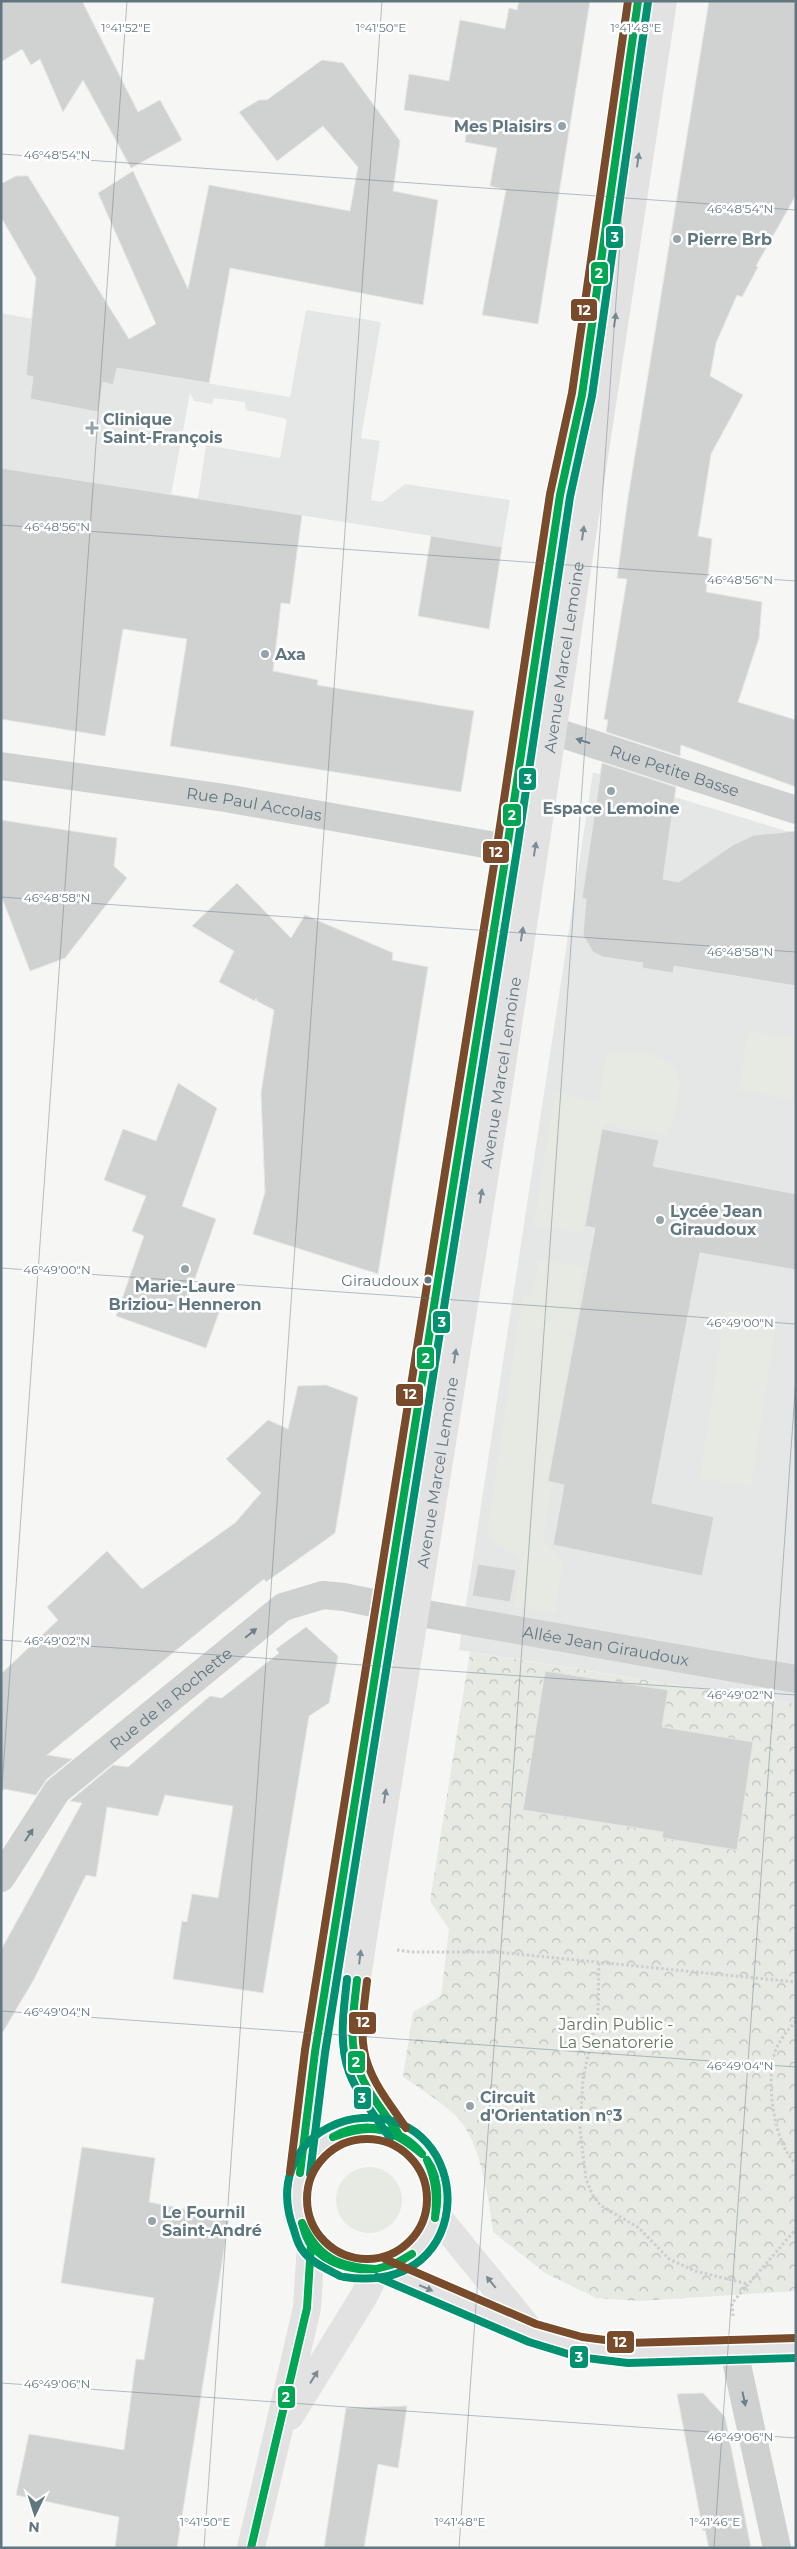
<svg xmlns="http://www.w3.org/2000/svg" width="797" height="2549" font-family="Montserrat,sans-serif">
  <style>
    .built { fill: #e5e7e6 }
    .grass { fill: #e6eae3 }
    .park { fill: url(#park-crowns) }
    .building { fill: #d0d1d1; stroke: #e6e6e4 }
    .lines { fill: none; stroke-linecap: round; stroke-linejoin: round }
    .path { stroke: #cdcece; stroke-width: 3; stroke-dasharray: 2.5 2.5; stroke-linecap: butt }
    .street { stroke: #cfd1d1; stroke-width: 28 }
    .secondary { stroke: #e2e2e3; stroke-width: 28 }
    .bus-1-casing { stroke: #fff; stroke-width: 11 }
    .bus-2-casing { stroke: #fff; stroke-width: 11 }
    .bus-3-casing { stroke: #fff; stroke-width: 11 }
    .bus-1 { stroke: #00a651; stroke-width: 8 }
    .bus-2 { stroke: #009270; stroke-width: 8 }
    .bus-3 { stroke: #7a4b2a; stroke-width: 8 }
    .oneway { fill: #7a8c95 }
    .oneway2 { fill: #6b8089 }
    .ticks { fill: none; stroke: #607781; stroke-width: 1; stroke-opacity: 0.45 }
    .poi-dot { fill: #94a3aa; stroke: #fff; stroke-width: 2 }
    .bus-dot { fill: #607781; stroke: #fff; stroke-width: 2 }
    .labels { text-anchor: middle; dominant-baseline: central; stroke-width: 5; stroke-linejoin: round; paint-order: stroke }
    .bus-label { font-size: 15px; fill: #607781; stroke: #fff; text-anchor: end }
    .poi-label { font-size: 16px; font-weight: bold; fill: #607781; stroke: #fff; text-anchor: start }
    .street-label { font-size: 16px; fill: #607781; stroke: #fff }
    .park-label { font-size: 16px; fill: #67795f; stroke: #fff }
    .ticks-label { font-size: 12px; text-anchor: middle; fill: #607781; stroke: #fff; stroke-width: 5; stroke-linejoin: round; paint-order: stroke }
    .line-badge { stroke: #fff; stroke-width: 2 }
    .badge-label { font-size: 14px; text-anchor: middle; font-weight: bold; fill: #fff }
  </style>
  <defs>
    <pattern id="park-crowns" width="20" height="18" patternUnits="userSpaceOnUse" patternTransform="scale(1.25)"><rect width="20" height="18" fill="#e6eae3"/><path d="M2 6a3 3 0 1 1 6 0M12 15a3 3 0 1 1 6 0" fill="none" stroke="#bec2bd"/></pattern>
  </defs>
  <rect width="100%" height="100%" fill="#f6f6f5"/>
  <path class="built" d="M 306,310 L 381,322 L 361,438 L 380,441 L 371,500 L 382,502 L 405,484 L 510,500 L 502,547 L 198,499 L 206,445 L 280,458 L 287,419 L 246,410 L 245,402 L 214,398 L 212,404 L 194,401 L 190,393 L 171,495 L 1,468 L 1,313 L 33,319 L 26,375 L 33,377 L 30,399 L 97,412 L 103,382 L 113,384 L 116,368 L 290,397 Z
    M 593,772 L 796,834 L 796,1704 L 459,1650 Z"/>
  <path class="grass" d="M 748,1031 L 796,1039 L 796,1100 L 739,1090 Z
    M 615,1052 C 637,1050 676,1053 679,1082 C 680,1100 672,1119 668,1136 L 605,1124 L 582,1233 L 534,1225 L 555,1092 L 598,1101 L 606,1057 Z
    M 539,1260 L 584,1266 L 543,1540 L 563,1560 L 555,1613 L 514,1607 L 521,1561 L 487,1535 L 522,1297 L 532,1297 Z
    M 725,1310 L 777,1318 L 751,1487 L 700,1478 Z
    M336 2200a33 33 0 1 1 66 0a33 33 0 1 1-66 0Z"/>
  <path class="park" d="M 470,1652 L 796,1704 L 796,2291 L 639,2301 L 596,2298 L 545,2273 L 493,2232 C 489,2199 480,2139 456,2116 C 440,2101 421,2089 403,2077 L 413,2012 L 441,1996 L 449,1929 L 430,1901 Z"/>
  <path class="building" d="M 1,1 L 82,1 L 138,112 L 160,100 L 182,140 L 131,168 L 83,80 L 63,112 L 40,59 L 31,65 L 22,49 L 1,62 Z
    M 519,1 L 590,1 L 538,324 L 482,315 L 506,190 L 490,186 L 497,148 L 465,142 L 468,120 L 404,110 L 409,74 L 449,81 L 460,20 L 505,29 L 509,8 L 517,10 Z
    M 709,1 L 796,1 L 796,195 L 756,266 L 758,267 L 742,297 L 737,295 L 716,343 L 710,376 L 743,395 L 711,454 L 698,536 L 712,539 L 706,592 L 762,602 L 759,638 L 738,702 L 796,720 L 796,787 L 681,745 L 680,756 L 606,732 L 608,720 L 604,719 L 627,579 L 617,578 L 628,498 Z
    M 322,60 L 343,63 L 400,141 L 393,191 L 438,200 L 423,305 L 230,268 L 209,383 L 117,368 L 113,385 L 103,382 L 98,412 L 30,399 L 33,377 L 26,375 L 36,278 L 1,217 L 1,184 L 16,176 L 28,176 L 129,339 L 156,324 L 98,193 L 133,171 L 188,289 L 209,185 L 350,211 L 358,167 L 323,126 L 277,161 L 239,112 L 259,100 L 267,100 Z
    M 1,468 L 302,515 L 290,604 L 281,603 L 273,671 L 318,680 L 317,685 L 474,711 L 461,792 L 170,746 L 187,639 L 123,629 L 105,736 L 1,719 Z
    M 431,536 L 502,547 L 489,629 L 418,616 Z
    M 602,763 L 676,787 L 663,879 L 679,882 L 733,845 L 754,835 L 796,831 L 796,986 L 674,966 L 673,973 L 642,968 L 643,963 L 603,957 L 593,952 L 583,935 L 586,899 L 582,898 Z
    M 1,820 L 117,838 L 114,866 L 127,878 L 65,958 L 30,971 L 1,895 Z
    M 237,883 L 291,938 L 305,915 L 393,953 L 392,960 L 428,967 L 378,1274 L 253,1234 L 265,1192 L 261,1093 L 274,1010 L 257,1001 L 256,998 L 255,1001 L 219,982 L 234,951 L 192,926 Z
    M 178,1083 L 217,1108 L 182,1206 L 216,1219 L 188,1298 L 220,1310 L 206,1348 L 116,1316 L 144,1236 L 132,1231 L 146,1196 L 104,1180 L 123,1129 L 156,1141 Z
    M 602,1129 L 659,1140 L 653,1166 L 796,1194 L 796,1270 L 700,1253 L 652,1503 L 714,1517 L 702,1576 L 553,1545 L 564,1485 L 548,1481 L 595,1228 L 585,1226 Z
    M 326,1385 L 358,1397 L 335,1533 L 266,1582 L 264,1579 L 47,1755 L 72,1759 L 47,1779 L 36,1795 L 4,1789 L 1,1792 L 1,1674 L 58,1620 L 47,1607 L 107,1551 L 142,1589 L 235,1523 L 261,1493 L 226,1459 L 268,1420 L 288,1429 L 298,1386 Z
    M 478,1564 L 516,1570 L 510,1602 L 472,1596 Z
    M 306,1627 L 338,1656 L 329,1703 L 309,1716 L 263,1993 L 173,1979 L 182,1921 L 187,1922 L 192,1894 L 218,1898 L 233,1806 L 165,1795 L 158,1816 L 107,1807 L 96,1877 L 86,1875 L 33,1981 L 1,2035 L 1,1950 L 82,1803 L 70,1801 L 113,1765 L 128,1767 L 210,1696 L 222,1698 L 279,1653 L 276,1649 Z
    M 545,1671 L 668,1690 L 662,1727 L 753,1742 L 737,1850 L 662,1838 L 663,1832 L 523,1810 Z
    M 82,2147 L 155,2158 L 149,2202 L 229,2218 L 177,2548 L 115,2548 L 119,2517 L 16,2495 L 29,2434 L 124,2450 L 136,2359 L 144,2360 L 154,2298 L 61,2283 Z
    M 703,2393 L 725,2417 L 751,2548 L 709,2548 L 705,2530 L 703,2531 L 677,2394 Z
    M 407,2406 L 398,2468 L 378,2464 L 364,2548 L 324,2548 L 346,2408 Z"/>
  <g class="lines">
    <path class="path" d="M 397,1950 L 412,1952 L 497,1952 L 796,1982
      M 599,1963 L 598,2012 L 583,2078 L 580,2130 L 586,2179 L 592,2194 L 600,2205 L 639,2228 L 669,2259 L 695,2271 L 748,2284
      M 796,2021 C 788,2030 781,2038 776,2049 C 765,2077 773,2143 796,2164
      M 733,2316 L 732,2303 L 796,2229"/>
    <g class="street">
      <path id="s1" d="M 553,731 L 796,810"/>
      <path id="s2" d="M 1,766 L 225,798 L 507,848"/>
      <path id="s3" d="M 415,1612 L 796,1679"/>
      <path id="s4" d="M 1,1878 L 57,1791 L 283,1607 L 323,1595 L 344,1597 L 387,1606"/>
      <path d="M 734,2351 L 777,2548"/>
    </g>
    <g class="secondary">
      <circle cx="367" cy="2198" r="71"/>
      <path id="s5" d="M 398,2133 C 387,2115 365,2086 358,2067 C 345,2028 357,1984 362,1944 L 495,1110 L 663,1"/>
      <path d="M 300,2173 L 315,2052 L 507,848 L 560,495 L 582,395 L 638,1"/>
      <path d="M 437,2216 L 530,2330"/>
      <path d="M 381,2268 L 533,2333 L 580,2347 L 628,2353 L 796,2348"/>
      <path d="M 290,2416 L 364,2296 L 377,2269"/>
      <path d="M 251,2548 L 307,2308 L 311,2244"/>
    </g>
    <defs>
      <path id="bus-1" d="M 357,1980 C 354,2009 348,2040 358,2068 C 366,2091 384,2112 398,2133
        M 333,2137 C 363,2119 401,2128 422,2154
        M 333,2137 C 373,2122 391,2128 422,2154
        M 427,2160 C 439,2177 439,2198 435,2218
        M 427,2160 C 436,2180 437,2196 435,2218
        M 300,2173 L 315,2052 L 507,848 L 560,495 L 582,395 L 638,1
        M 302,2223 C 318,2258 339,2267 376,2269
        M 302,2223 C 304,2230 306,2239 311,2245 C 326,2264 353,2271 376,2269
        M 376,2269 L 395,2264 L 412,2254
        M 376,2269 L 398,2263 L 412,2254
        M 251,2548 L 307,2308 L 311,2244"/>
      <path id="bus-2" d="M 347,1979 C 344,2009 338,2042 349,2072 C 358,2096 376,2117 390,2138
        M 310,2174 L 325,2053 L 517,850 L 570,497 L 592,396 L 648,2
        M 340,2276 C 327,2269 312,2263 303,2251 C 298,2245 296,2237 294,2230 C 283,2201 284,2174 303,2148 C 316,2131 341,2119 362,2118 C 476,2111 482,2297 344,2277
        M 377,2277 L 529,2342 L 578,2357 L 628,2363 L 796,2358"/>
      <path id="bus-3" d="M 367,1981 C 364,2008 358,2039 368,2065 C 376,2088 393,2108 406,2128
        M307 2199a60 60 0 1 1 120 0a60 60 0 1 1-120 0Z
        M 290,2172 L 305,2050 L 497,846 L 550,494 L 572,393 L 628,1
        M 385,2259 L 536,2324 L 582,2337 L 628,2343 L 796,2338"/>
    </defs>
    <use href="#bus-1" class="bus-1-casing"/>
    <use href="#bus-2" class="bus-2-casing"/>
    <use href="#bus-3" class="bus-3-casing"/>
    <use href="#bus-1" class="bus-1"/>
    <use href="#bus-2" class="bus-2"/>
    <use href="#bus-3" class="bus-3"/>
  </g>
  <defs><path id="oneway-solid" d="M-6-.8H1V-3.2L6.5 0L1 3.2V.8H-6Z" transform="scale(1.25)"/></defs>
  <g class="oneway">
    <use href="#oneway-solid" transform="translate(638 160) rotate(-82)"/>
    <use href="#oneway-solid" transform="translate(615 320) rotate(-82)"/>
    <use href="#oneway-solid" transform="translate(583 533) rotate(-82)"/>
    <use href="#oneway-solid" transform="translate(535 849) rotate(-81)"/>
    <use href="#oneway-solid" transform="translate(522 934) rotate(-81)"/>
    <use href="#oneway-solid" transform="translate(481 1196) rotate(-81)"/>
    <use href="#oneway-solid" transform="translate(455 1356) rotate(-81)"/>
    <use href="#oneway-solid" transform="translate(385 1796) rotate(-81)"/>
    <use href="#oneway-solid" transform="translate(360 1957) rotate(-83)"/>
    <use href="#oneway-solid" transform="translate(491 2282) rotate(-129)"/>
    <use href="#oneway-solid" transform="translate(426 2288) rotate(23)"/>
    <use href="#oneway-solid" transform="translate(314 2377) rotate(-58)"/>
  </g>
  <g class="oneway2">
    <use href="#oneway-solid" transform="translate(583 741) rotate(-162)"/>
    <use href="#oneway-solid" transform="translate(251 1633) rotate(-39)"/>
    <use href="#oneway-solid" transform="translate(29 1835) rotate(-57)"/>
    <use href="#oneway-solid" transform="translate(744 2399) rotate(78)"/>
  </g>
  <path class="ticks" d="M 1,154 L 796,210M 1,525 L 796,581M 1,897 L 796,952M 1,1268 L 796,1324M 1,1640 L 796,1695M 1,1801 L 127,1M 1,2011 L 796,2067M 1,2383 L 796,2438M 204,2548 L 382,1M 459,2548 L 637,1M 714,2548 L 796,1378"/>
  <g class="poi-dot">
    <circle cx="562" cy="126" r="5"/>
    <circle cx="677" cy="239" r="5"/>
    <path d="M89.5 420.5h5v5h5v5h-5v5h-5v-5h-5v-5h5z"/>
    <circle cx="265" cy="654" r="5"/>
    <circle cx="611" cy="791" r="5"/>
    <circle cx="660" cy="1220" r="5"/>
    <circle cx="185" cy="1269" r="5"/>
    <circle cx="470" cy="2106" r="5"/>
    <circle cx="152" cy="2221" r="5"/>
  </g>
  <circle class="bus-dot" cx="428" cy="1280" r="4.5"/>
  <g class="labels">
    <g class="bus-label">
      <text x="419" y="1280">Giraudoux</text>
    </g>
    <g class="poi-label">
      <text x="552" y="126" text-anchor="end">Mes Plaisirs</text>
      <text x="687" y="239">Pierre Brb</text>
      <text x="103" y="419">Clinique<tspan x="103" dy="18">Saint-François</tspan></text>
      <text x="275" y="654">Axa</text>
      <text x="611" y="808" text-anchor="middle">Espace Lemoine</text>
      <text x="670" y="1211">Lycée Jean<tspan x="670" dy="18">Giraudoux</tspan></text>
      <text x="185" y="1286" text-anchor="middle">Marie-Laure<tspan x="185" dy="18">Briziou- Henneron</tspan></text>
      <text x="480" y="2097">Circuit<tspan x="480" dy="18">d'Orientation n°3</tspan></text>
      <text x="162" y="2212">Le Fournil<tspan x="162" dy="18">Saint-André</tspan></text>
    </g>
    <g class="street-label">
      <text stroke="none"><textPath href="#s5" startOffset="1504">Avenue Marcel Lemoine</textPath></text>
      <text stroke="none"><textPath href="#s1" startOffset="128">Rue Petite Basse</textPath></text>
      <text stroke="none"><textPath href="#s2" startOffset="256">Rue Paul Accolas</textPath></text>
      <text stroke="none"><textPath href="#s5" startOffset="1084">Avenue Marcel Lemoine</textPath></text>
      <text stroke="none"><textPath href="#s5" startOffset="679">Avenue Marcel Lemoine</textPath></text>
      <text stroke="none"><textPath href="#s3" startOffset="194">Allée Jean Giraudoux</textPath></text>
      <text stroke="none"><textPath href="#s4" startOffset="250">Rue de la Rochette</textPath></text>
    </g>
    <g class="park-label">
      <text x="616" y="2024">Jardin Public -<tspan x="616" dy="18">La Senatorerie</tspan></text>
    </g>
  </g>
  <g class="ticks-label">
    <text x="126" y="32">1°41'52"E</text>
    <text x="381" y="32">1°41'50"E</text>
    <text x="636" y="32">1°41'48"E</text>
    <text x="57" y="159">46°48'54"N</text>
    <text x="740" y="213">46°48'54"N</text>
    <text x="57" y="531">46°48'56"N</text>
    <text x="740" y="584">46°48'56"N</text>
    <text x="57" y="902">46°48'58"N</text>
    <text x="740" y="956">46°48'58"N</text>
    <text x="57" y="1274">46°49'00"N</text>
    <text x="740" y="1327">46°49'00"N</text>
    <text x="57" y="1645">46°49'02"N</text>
    <text x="740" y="1699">46°49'02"N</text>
    <text x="57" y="2016">46°49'04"N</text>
    <text x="740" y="2070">46°49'04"N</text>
    <text x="57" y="2388">46°49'06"N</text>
    <text x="740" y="2441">46°49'06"N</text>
    <text x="205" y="2526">1°41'50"E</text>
    <text x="460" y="2526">1°41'48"E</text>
    <text x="715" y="2526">1°41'46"E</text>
  </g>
  <g class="line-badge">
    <rect x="605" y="225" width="19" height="24" rx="5" fill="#009270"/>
    <rect x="590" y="261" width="19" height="24" rx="5" fill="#00a651"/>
    <rect x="570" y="298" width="28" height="24" rx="5" fill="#7a4b2a"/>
    <rect x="518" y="767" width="19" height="24" rx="5" fill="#009270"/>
    <rect x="502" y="803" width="20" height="24" rx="5" fill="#00a651"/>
    <rect x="482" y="840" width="28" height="24" rx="5" fill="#7a4b2a"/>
    <rect x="432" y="1310" width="19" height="24" rx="5" fill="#009270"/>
    <rect x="416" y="1346" width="19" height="24" rx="5" fill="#00a651"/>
    <rect x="395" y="1383" width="29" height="24" rx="5" fill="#7a4b2a"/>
    <rect x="348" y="2011" width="29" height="24" rx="5" fill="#7a4b2a"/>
    <rect x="347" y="2050" width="19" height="24" rx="5" fill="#00a651"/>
    <rect x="353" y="2086" width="19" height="24" rx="5" fill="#009270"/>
    <rect x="606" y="2330" width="29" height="24" rx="5" fill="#7a4b2a"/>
    <rect x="569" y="2345" width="20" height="24" rx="5" fill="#009270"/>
    <rect x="277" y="2385" width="19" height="24" rx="5" fill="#00a651"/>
  </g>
  <g class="badge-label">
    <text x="615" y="242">3</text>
    <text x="599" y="278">2</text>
    <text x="584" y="315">12</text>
    <text x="528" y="784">3</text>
    <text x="512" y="820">2</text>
    <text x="496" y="857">12</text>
    <text x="442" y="1327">3</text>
    <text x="426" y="1363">2</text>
    <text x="410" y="1399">12</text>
    <text x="363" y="2027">12</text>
    <text x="356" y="2067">2</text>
    <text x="362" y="2103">3</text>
    <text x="620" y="2347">12</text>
    <text x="579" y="2362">3</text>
    <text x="286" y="2402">2</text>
  </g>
  <rect width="797" height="2549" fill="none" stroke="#607781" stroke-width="5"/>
  <g transform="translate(35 2514) rotate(184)" stroke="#ffffff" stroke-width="4" paint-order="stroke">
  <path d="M0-4L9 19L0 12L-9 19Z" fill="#607781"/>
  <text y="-8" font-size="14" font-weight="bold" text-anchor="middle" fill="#607781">N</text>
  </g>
</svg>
